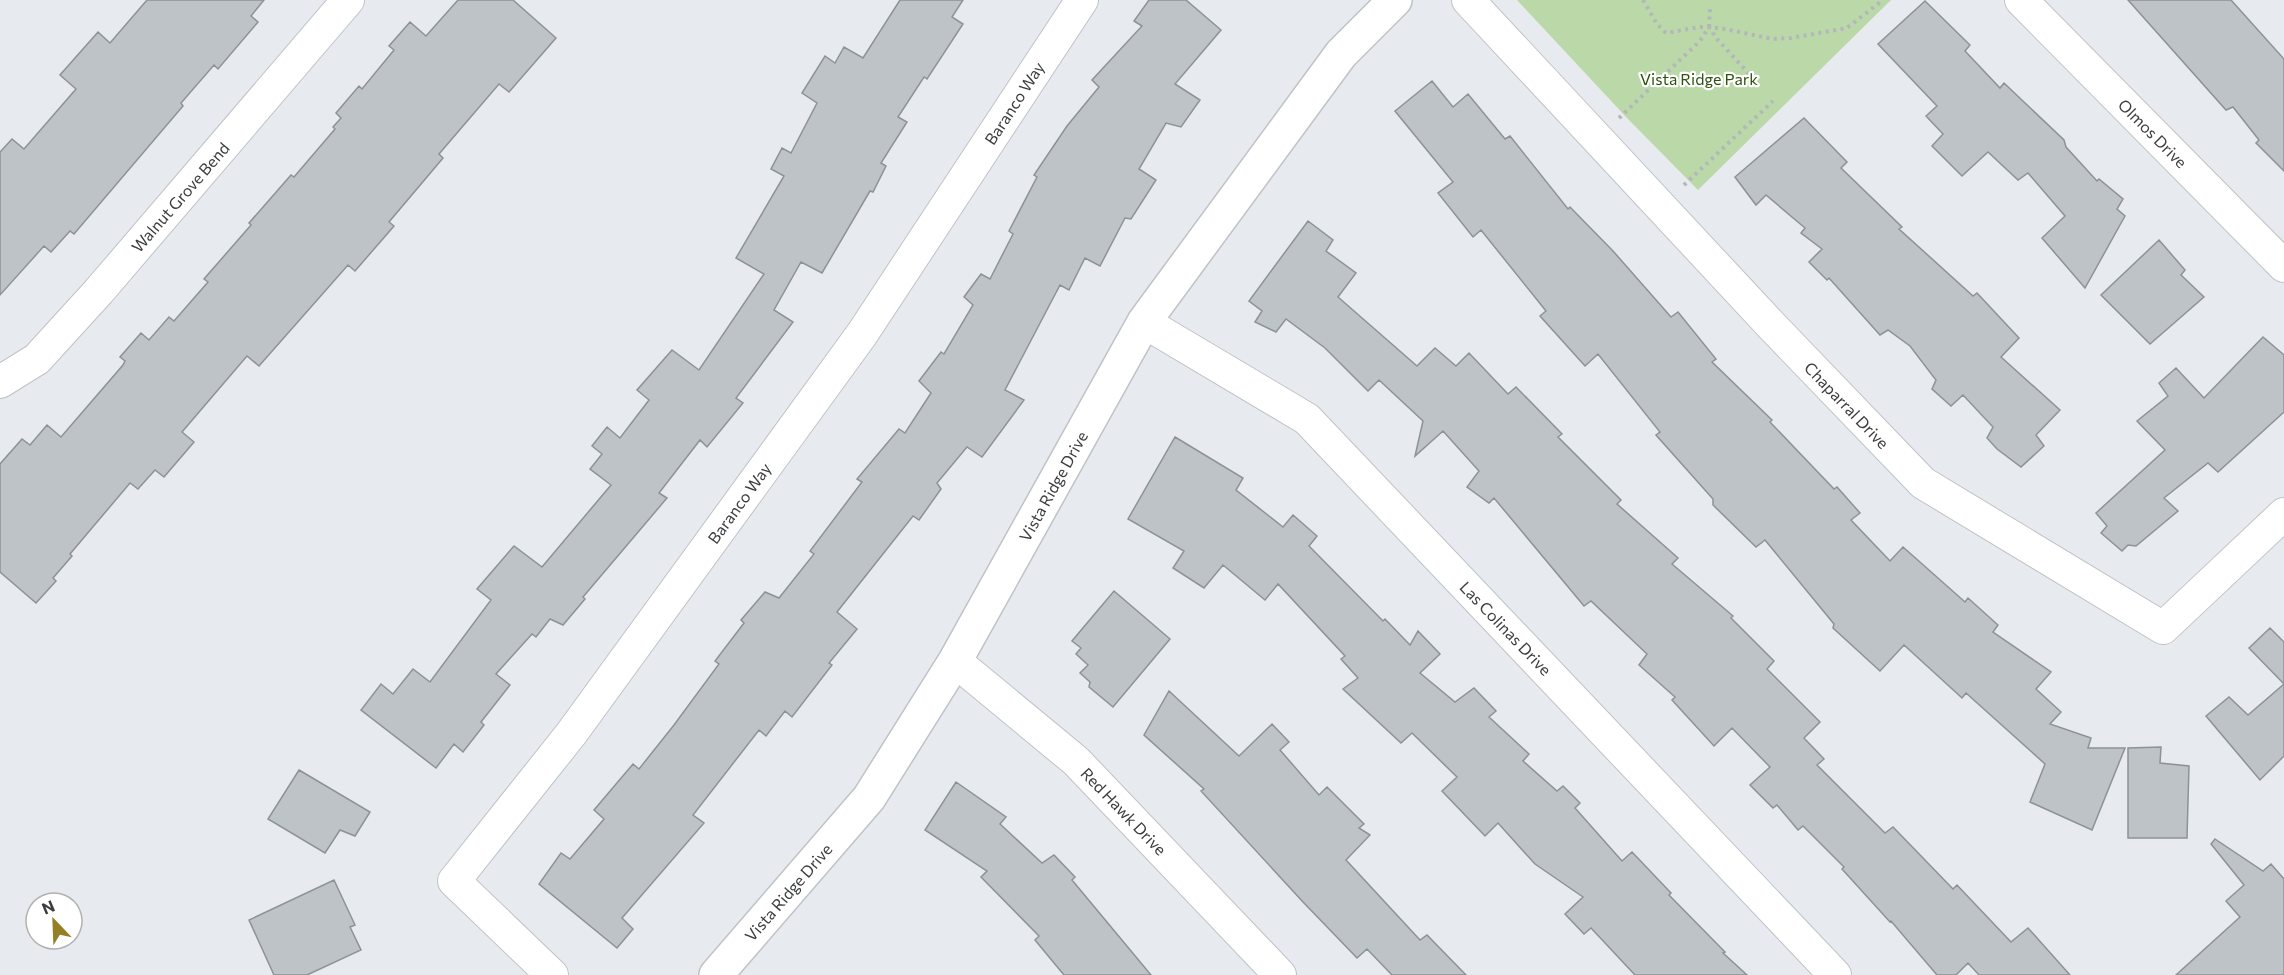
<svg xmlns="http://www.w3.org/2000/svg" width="2284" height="975" font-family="Commissioner,sans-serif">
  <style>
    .green { fill: #bbd8a9 }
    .building { fill: #bec3c7; stroke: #8d9296; stroke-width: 1.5 }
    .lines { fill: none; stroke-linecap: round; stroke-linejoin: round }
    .street-casing { stroke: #bec3c7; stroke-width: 34 }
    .secondary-casing { stroke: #bec3c7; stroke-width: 36 }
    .path { stroke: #b3b7ba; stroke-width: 4; stroke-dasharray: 3 4.5; stroke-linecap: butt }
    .street { stroke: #fff; stroke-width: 32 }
    .secondary { stroke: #fff; stroke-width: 33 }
    .labels { text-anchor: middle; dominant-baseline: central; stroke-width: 4.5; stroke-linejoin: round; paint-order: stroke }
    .park-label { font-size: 16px; fill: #2e520d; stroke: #fff }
    .street-label { font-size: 16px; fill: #3b3d3e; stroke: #fff }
  </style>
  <rect width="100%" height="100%" fill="#e7ebf0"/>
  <path class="green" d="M 1517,0 L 1891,0 L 1698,190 L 1627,118 Z"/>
  <path class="building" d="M 147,0 L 264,0 L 251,16 L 258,22 L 218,69 L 214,65 L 181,103 L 183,106 L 74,234 L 70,231 L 51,252 L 44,246 L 0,295 L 0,152 L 12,139 L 24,149 L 76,89 L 60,75 L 98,32 L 110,43 Z
    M 458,0 L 513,0 L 556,38 L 509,92 L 499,84 L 439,154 L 443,158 L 389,222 L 394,226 L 355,271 L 348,265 L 259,366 L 247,356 L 182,432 L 194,442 L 164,477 L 155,470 L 138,489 L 130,483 L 70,554 L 72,556 L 53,578 L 56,581 L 36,603 L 0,572 L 0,464 L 22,439 L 30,445 L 47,425 L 61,437 L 123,365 L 125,361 L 120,357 L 141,333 L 149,340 L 169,317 L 174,321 L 208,282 L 204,279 L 251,225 L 249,223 L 291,175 L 294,177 L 335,129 L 333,127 L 341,118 L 336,113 L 359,86 L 362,89 L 394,50 L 389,46 L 410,22 L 426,36 Z
    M 900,0 L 963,0 L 952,17 L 963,24 L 927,79 L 924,77 L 898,117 L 907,122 L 881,163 L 886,166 L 873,192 L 870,191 L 822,273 L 801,262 L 774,310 L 793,322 L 736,398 L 743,403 L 707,447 L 700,440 L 659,493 L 667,498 L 583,597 L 585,599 L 563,625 L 550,619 L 536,637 L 532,634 L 496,674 L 510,685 L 481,722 L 484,725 L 463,752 L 454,744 L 436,768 L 361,710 L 381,684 L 393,694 L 413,669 L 430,682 L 491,600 L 477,589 L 514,546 L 542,567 L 611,485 L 590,469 L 602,454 L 592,446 L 607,427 L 620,438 L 649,400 L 637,390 L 672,350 L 699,370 L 764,274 L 736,258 L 784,176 L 771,169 L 782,148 L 791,153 L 817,103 L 802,93 L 825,56 L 835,63 L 844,47 L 863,58 Z
    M 1149,0 L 1186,0 L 1221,30 L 1175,84 L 1200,100 L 1181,127 L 1166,123 L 1139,169 L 1156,180 L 1131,219 L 1125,218 L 1100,266 L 1085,258 L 1069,290 L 1060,285 L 1005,390 L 1024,400 L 982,457 L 967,447 L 937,483 L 941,489 L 919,520 L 913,516 L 837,612 L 857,629 L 829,663 L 832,665 L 792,717 L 785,711 L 766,736 L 759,730 L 693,815 L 704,823 L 622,918 L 633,929 L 617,948 L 539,884 L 561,853 L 570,859 L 604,819 L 594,810 L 633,764 L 639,769 L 674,725 L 719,664 L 715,661 L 744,623 L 741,620 L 765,592 L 779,598 L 814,554 L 810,551 L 862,482 L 857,479 L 899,429 L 905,433 L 931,393 L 919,381 L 941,352 L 944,354 L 973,305 L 964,297 L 981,274 L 990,279 L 1013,234 L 1009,231 L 1037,177 L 1034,175 L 1067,126 L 1099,87 L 1092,80 L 1142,26 L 1134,21 Z
    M 2128,0 L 2231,0 L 2284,59 L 2284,171 L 2256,143 L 2259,140 L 2233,107 L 2226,110 Z
    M 1925,1 L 1970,45 L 1965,51 L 2000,88 L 2004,83 L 2064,140 L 2066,147 L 2097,181 L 2099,179 L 2123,199 L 2117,209 L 2125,216 L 2085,288 L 2042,238 L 2065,216 L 2028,173 L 2018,180 L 1988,152 L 1962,176 L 1932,146 L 1943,134 L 1926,116 L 1937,106 L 1878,44 Z
    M 1432,81 L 1453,107 L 1468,94 L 1505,139 L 1510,136 L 1568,209 L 1570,207 L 1613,251 L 1671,317 L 1678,312 L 1716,359 L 1712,362 L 1772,420 L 1770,422 L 1834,489 L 1837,487 L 1860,513 L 1851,520 L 1890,561 L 1903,547 L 1965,602 L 1968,598 L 1998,625 L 1993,632 L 2051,672 L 2036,689 L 2061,712 L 2050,724 L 2091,738 L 2088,748 L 2125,748 L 2092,830 L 2030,802 L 2045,764 L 1966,693 L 1962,698 L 1904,645 L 1880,671 L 1833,628 L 1834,624 L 1765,540 L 1756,547 L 1713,505 L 1713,499 L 1656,435 L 1660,432 L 1598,354 L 1585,366 L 1540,316 L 1546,311 L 1481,230 L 1473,237 L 1438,193 L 1453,182 L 1395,111 Z
    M 1804,118 L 1847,162 L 1841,168 L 1902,227 L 1899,229 L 1973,296 L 1977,293 L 2019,338 L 2001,357 L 2060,410 L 2036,435 L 2044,446 L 2021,467 L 1997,449 L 1987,438 L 1993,427 L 1963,395 L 1951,406 L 1932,389 L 1936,380 L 1910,346 L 1888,330 L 1880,335 L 1829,278 L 1827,280 L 1809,262 L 1822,249 L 1801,233 L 1805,228 L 1766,195 L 1756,205 L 1735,177 Z
    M 1308,221 L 1333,240 L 1326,251 L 1356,273 L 1338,297 L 1417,366 L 1435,348 L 1456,366 L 1469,353 L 1508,394 L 1516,387 L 1562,434 L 1558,437 L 1621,500 L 1617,504 L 1678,558 L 1672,564 L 1733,616 L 1731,618 L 1774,661 L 1767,669 L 1820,722 L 1804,738 L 1824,759 L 1817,765 L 1885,833 L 1893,827 L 1953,889 L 1957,885 L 2011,942 L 2028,928 L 2070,975 L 1979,975 L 1968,963 L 1956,975 L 1937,975 L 1891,921 L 1890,922 L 1842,869 L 1844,867 L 1803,826 L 1798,830 L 1777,805 L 1773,808 L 1750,785 L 1770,767 L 1732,728 L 1714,746 L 1672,700 L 1675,697 L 1639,665 L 1647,654 L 1591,601 L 1584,606 L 1494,498 L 1489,503 L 1467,487 L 1479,471 L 1443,431 L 1415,456 L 1423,421 L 1379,380 L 1368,391 L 1325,348 L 1286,319 L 1276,332 L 1255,322 L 1262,311 L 1249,301 Z
    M 2159,240 L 2185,270 L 2181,275 L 2204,297 L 2150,344 L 2101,295 Z
    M 2263,337 L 2284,355 L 2284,412 L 2218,472 L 2208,463 L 2164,498 L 2178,511 L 2136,546 L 2128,545 L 2122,551 L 2101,533 L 2107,526 L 2096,513 L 2165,450 L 2137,421 L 2168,396 L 2159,383 L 2176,368 L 2204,398 Z
    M 1175,437 L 1243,478 L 1236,490 L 1283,527 L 1293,515 L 1317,536 L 1309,546 L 1383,621 L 1385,619 L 1410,645 L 1418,631 L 1440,654 L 1420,673 L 1455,702 L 1474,688 L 1496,711 L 1489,717 L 1529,754 L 1523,761 L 1557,791 L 1563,786 L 1580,803 L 1575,808 L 1622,861 L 1632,852 L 1671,893 L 1669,895 L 1725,952 L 1723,953 L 1747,975 L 1635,975 L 1591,928 L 1584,934 L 1565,914 L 1583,897 L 1535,864 L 1498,823 L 1485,836 L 1442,791 L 1457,777 L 1412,733 L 1401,743 L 1343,689 L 1358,678 L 1341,659 L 1345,656 L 1278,584 L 1265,600 L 1223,565 L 1204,588 L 1173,568 L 1184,551 L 1128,519 Z
    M 1114,591 L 1170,639 L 1113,707 L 1089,687 L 1090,682 L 1080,673 L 1088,665 L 1076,654 L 1081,648 L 1072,641 Z
    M 2270,628 L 2284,642 L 2284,756 L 2260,780 L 2206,716 L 2229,697 L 2248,715 L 2284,684 L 2249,648 Z
    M 1169,691 L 1239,756 L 1272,724 L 1289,742 L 1280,750 L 1319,795 L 1327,787 L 1364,824 L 1359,828 L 1370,835 L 1346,860 L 1420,940 L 1427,935 L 1466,975 L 1392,975 L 1367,949 L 1357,958 L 1303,902 L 1201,791 L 1204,789 L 1144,735 Z
    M 2161,747 L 2160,763 L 2189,766 L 2187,838 L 2128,838 L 2128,748 Z
    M 299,770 L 370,812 L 355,836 L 340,830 L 325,853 L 268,819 Z
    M 956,782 L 1006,817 L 1000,824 L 1042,863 L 1054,855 L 1075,877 L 1072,880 L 1151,975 L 1064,975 L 1035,940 L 1039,936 L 981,877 L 987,871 L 925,830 Z
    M 2215,839 L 2263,871 L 2271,864 L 2284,879 L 2284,975 L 2176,975 L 2240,917 L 2226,901 L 2244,885 L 2211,844 Z
    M 334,880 L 355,925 L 350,927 L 361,950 L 307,975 L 274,975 L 249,920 Z"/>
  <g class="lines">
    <defs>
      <path id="street" d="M 1468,0 L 1770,324 L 1923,483 L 2163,628 L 2284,514
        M 2021,0 L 2284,266
        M 1144,322 L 1307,419 L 1835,975
        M 0,382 L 37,359 L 99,291 L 348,0
        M 955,661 L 1076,761 L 1280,975
        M 552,975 L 454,881 L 571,734 L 862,334 L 1082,0"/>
      <path id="secondary" d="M 716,975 L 869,798 L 955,661 L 1144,322 L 1341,54 L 1395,0"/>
    </defs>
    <use href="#street" class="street-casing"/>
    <use href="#secondary" class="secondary-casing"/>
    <path class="path" d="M 1643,0 L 1657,24 L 1666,33 L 1700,27 L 1720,28 L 1773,39 L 1791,38 L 1847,28 L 1883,0
      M 1709,27 L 1710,9
      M 1619,118 L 1700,41 L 1709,27 L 1717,39 L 1752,77
      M 1684,185 L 1773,101"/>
    <use href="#street" class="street"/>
    <use href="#secondary" class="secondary"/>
  </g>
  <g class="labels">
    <g class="park-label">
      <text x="1699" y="78">Vista Ridge Park</text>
    </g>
    <g class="street-label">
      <text transform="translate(1014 103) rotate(-57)">Baranco Way</text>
      <text transform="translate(2153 133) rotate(45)">Olmos Drive</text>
      <text transform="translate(180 197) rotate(-49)">Walnut Grove Bend</text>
      <text transform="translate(1847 405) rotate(46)">Chaparral Drive</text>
      <text transform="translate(1053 486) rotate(-61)">Vista Ridge Drive</text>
      <text transform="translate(739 503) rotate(-54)">Baranco Way</text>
      <text transform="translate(1506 628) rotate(46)">Las Colinas Drive</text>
      <text transform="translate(1124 811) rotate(46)">Red Hawk Drive</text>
      <text transform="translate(788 892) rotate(-49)">Vista Ridge Drive</text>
    </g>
  </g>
  <g transform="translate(54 921) rotate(337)"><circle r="28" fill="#ffffff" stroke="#b1b1b2" stroke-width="1.5"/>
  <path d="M0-4.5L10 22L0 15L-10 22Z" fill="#957e26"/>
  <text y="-9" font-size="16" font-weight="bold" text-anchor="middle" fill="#3b3d3e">N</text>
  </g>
</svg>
